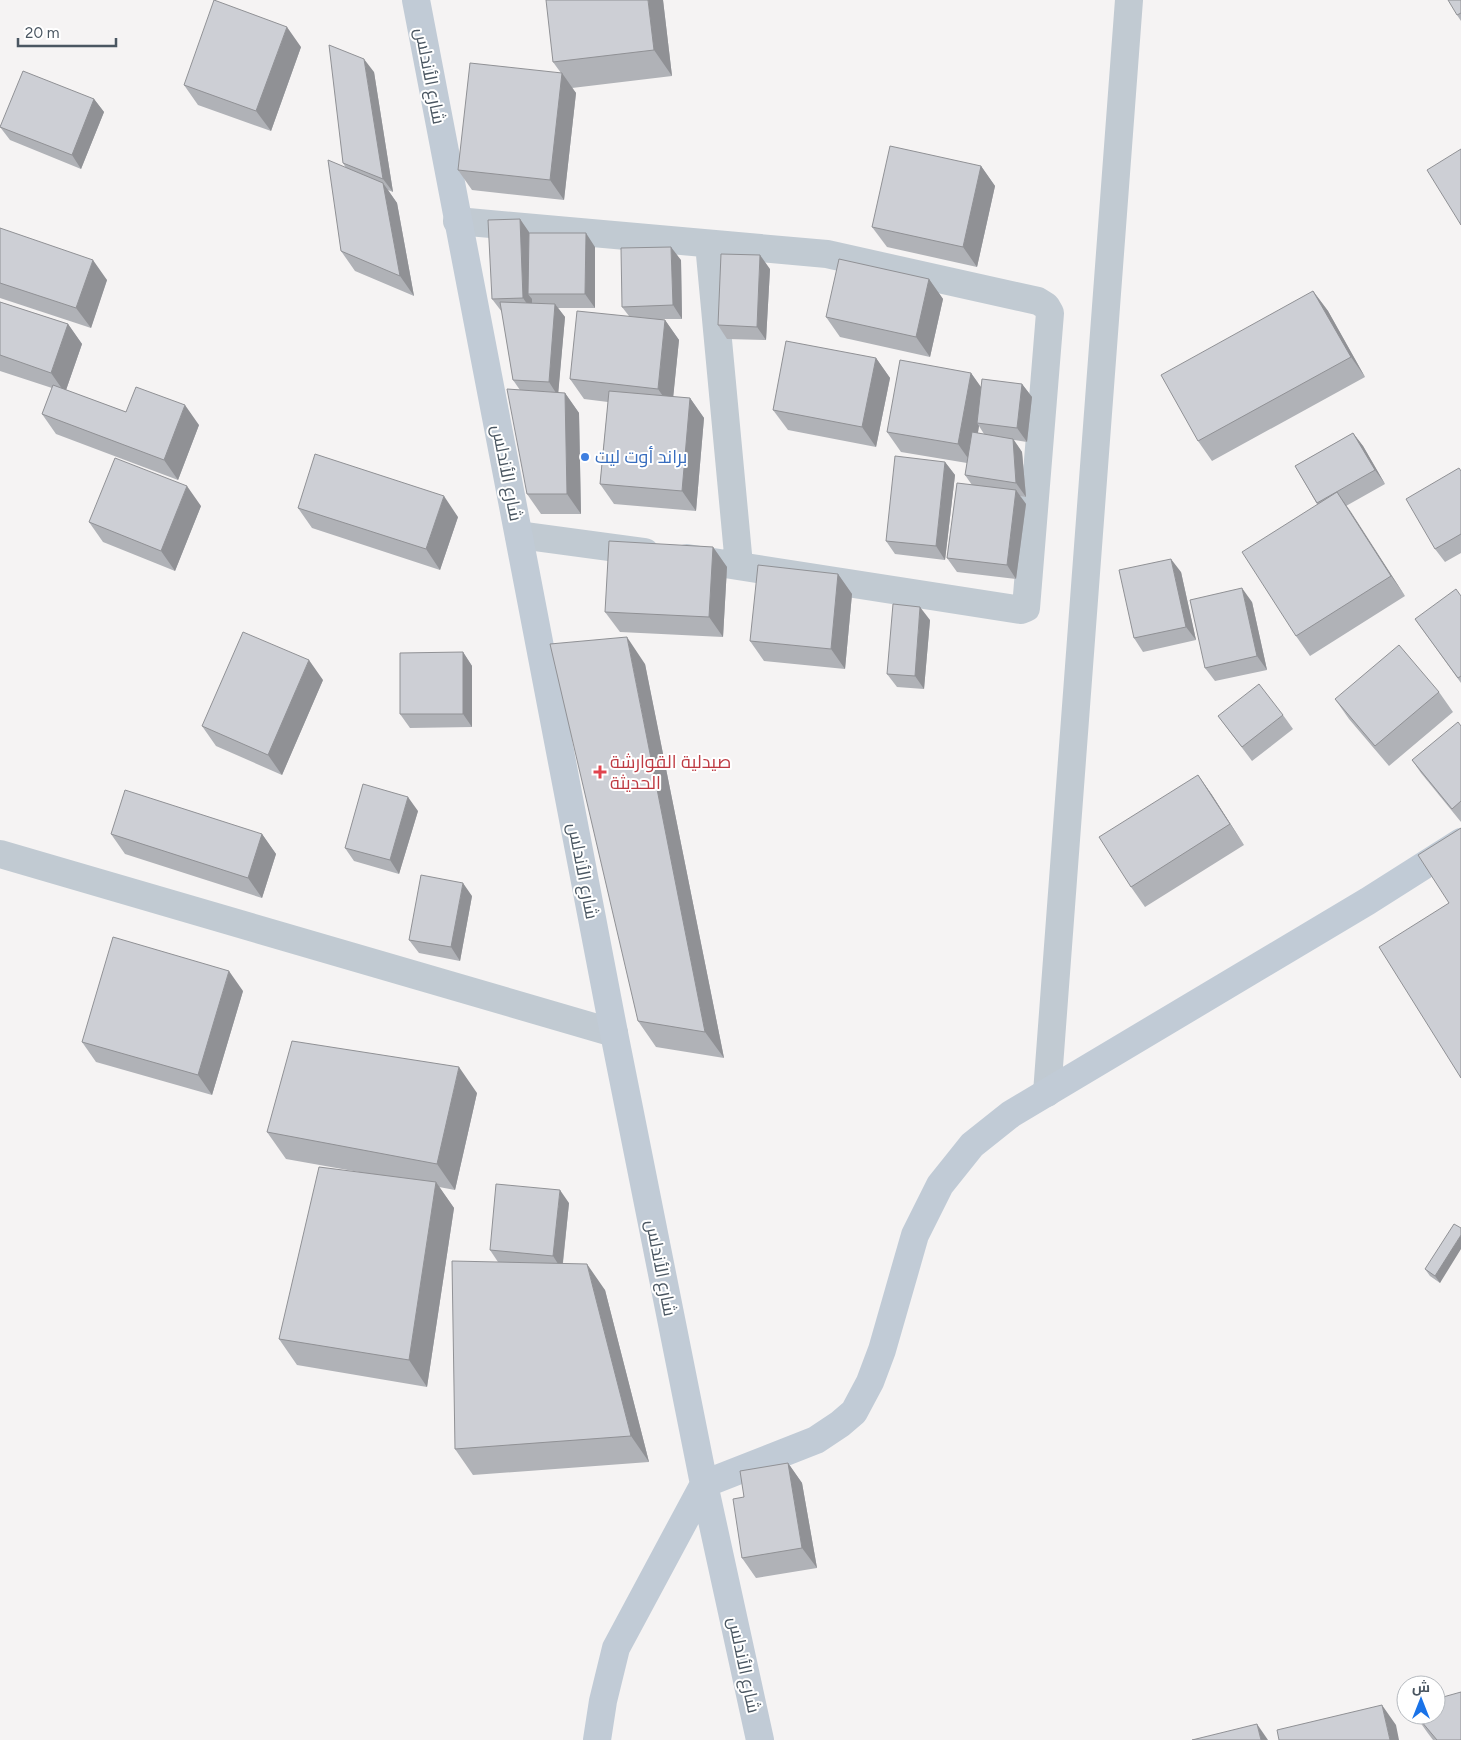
<svg xmlns="http://www.w3.org/2000/svg" width="1461" height="1740" font-family="Figtree,Cairo,sans-serif">
  <style>
    .lines { fill: none; stroke-linecap: round; stroke-linejoin: round }
    .street { stroke: #c1cad2; stroke-width: 28 }
    .secondary { stroke: #c1cbd6; stroke-width: 28 }
    .wall { fill: #b0b2b7; fill-rule: evenodd }
    .shaded-wall { fill: #909195 }
    .building { fill: #cdcfd5; stroke: #909195 }
    .shop-dot { fill: #3f7fe0; stroke: #fff; stroke-width: 2 }
    .health-dot { fill: #e0444e; stroke: #fff; stroke-width: 2 }
    .labels { text-anchor: middle; dominant-baseline: central; stroke-width: 4; stroke-linejoin: round; paint-order: stroke }
    .street-label { font-size: 18px; fill: #4a5661; stroke: #fff }
    .shop-label { font-size: 18px; fill: #366cbe; stroke: #fff; text-anchor: start }
    .health-label { font-size: 18px; fill: #be3a42; stroke: #fff; text-anchor: start }
  </style>
  <rect width="100%" height="100%" fill="#f5f3f3"/>
  <g class="lines">
    <path class="street" d="M 457,221 L 827,254 L 1038,301 L 1046,306 L 1050,313 L 1026,608 L 1021,610 L 687,558
      M 709,244 L 739,565
      M 519,535 L 645,552
      M 0,854 L 614,1033
      M 1047,1093 L 1129,0"/>
    <path class="secondary" d="M 416,0 L 614,1033 L 704,1484 L 760,1740
      M 597,1740 L 603,1701 L 616,1648 L 704,1484 L 816,1440 L 840,1424 L 854,1412 L 870,1382 L 882,1350 L 915,1235 L 940,1185 L 972,1145 L 1011,1114 L 1368,901 L 1461,842"/>
  </g>
  <path class="wall" d="M 663,0 L 672,76 L 572,88 L 576,93 L 564,200 L 472,190 L 458,170 L 561,73 L 553,62 Z
    M 1461,0 L 1461,21 L 1457,15 Z
    M 301,47 L 271,131 L 198,105 L 184,85 Z
    M 374,72 L 393,192 L 388,190 L 397,203 L 414,296 L 355,271 L 341,251 L 346,168 L 343,163 Z
    M 94,99 L 104,112 L 81,169 L 10,140 L 0,127 Z
    M 981,166 L 995,186 L 977,267 L 887,247 L 872,227 Z
    M 520,219 L 529,233 L 595,247 L 595,308 L 558,308 L 565,317 L 558,393 L 565,393 L 579,413 L 581,514 L 541,514 L 527,494 L 520,390 L 513,380 L 502,312 L 492,299 Z
    M 0,228 L 107,280 L 91,328 L 0,298 Z
    M 681,260 L 682,319 L 662,319 L 665,320 L 679,340 L 673,397 L 690,398 L 704,418 L 696,511 L 614,504 L 600,484 L 608,402 L 584,399 L 570,379 L 629,316 L 622,307 Z
    M 770,269 L 766,340 L 727,339 L 718,325 Z
    M 929,279 L 943,299 L 930,357 L 840,337 L 826,317 Z
    M 1313,291 L 1328,311 L 1365,377 L 1212,461 L 1198,441 Z
    M 0,302 L 68,324 L 82,344 L 66,390 L 126,412 L 199,425 L 178,480 L 56,434 L 42,414 L 52,388 L 0,371 Z
    M 876,358 L 890,378 L 876,447 L 788,430 L 773,410 Z
    M 971,373 L 981,387 L 1022,384 L 1032,397 L 1027,442 L 1014,440 L 1022,452 L 1026,497 L 1020,496 L 1026,504 L 1016,579 L 957,572 L 947,558 L 972,485 L 965,475 L 967,463 L 901,452 L 887,432 ZM 979,426 L 984,434 L 978,433 Z
    M 1353,433 L 1363,446 L 1385,484 L 1346,506 L 1405,596 L 1310,656 L 1296,636 L 1317,504 L 1295,466 Z
    M 945,462 L 955,475 L 945,560 L 895,554 L 886,541 Z
    M 1461,471 L 1461,553 L 1445,562 L 1435,549 Z
    M 201,506 L 175,571 L 103,542 L 89,522 Z
    M 298,508 L 458,517 L 440,570 L 312,528 Z
    M 713,547 L 727,567 L 723,637 L 620,632 L 605,612 Z
    M 1181,572 L 1196,640 L 1143,652 L 1134,638 Z
    M 838,574 L 852,594 L 845,669 L 764,661 L 750,641 Z
    M 1461,596 L 1461,683 L 1415,619 Z
    M 1252,602 L 1267,670 L 1215,681 L 1205,668 Z
    M 930,620 L 924,689 L 897,687 L 887,674 Z
    M 463,652 L 472,666 L 472,727 L 410,728 L 400,714 Z
    M 645,664 L 724,1058 L 656,1047 L 638,1021 Z
    M 323,680 L 282,775 L 216,746 L 202,726 Z
    M 1439,692 L 1453,712 L 1389,766 L 1349,719 L 1335,699 Z
    M 1283,715 L 1293,729 L 1252,761 L 1218,716 Z
    M 1461,726 L 1461,822 L 1421,773 L 1412,760 Z
    M 1198,775 L 1212,795 L 1244,845 L 1145,907 L 1131,887 Z
    M 418,811 L 399,874 L 354,861 L 345,848 Z
    M 111,834 L 262,834 L 276,854 L 262,898 L 125,854 Z
    M 472,896 L 460,961 L 419,953 L 409,940 Z
    M 243,991 L 212,1095 L 96,1062 L 82,1042 Z
    M 477,1093 L 455,1190 L 439,1187 L 454,1208 L 427,1387 L 297,1365 L 279,1339 L 359,1172 L 286,1159 L 267,1132 Z
    M 569,1203 L 563,1263 L 605,1290 L 649,1462 L 473,1475 L 455,1449 L 498,1262 L 490,1250 Z
    M 1461,1228 L 1440,1283 L 1430,1276 L 1425,1269 Z
    M 788,1463 L 802,1483 L 817,1568 L 756,1578 L 742,1558 L 744,1497 Z
    M 1415,1715 L 1436,1715 L 1461,1740 L 1433,1740 L 1427,1732 Z"/>
  <path class="shaded-wall" d="M 648,0 L 663,0 L 672,76 L 654,50 Z
    M 287,27 L 301,47 L 271,131 L 256,111 Z
    M 364,59 L 374,72 L 393,192 L 383,179 Z
    M 562,73 L 576,93 L 564,200 L 550,180 Z
    M 94,99 L 104,112 L 81,169 L 72,155 Z
    M 981,166 L 995,186 L 977,267 L 963,247 Z
    M 383,183 L 397,203 L 414,296 L 400,276 Z
    M 520,219 L 529,232 L 532,294 L 528,294 L 532,299 L 532,311 L 523,298 Z
    M 586,233 L 595,247 L 595,308 L 585,294 Z
    M 671,247 L 681,260 L 682,319 L 673,305 Z
    M 760,255 L 770,269 L 766,340 L 757,327 Z
    M 93,260 L 107,280 L 91,328 L 76,308 Z
    M 929,279 L 943,299 L 930,357 L 916,337 Z
    M 1313,291 L 1328,311 L 1365,377 L 1351,357 Z
    M 555,304 L 565,317 L 558,396 L 549,382 Z
    M 665,320 L 679,340 L 672,409 L 658,389 Z
    M 68,324 L 82,344 L 65,393 L 51,373 Z
    M 876,358 L 890,378 L 876,447 L 862,427 Z
    M 971,373 L 985,393 L 977,423 L 979,426 L 972,464 L 958,444 Z
    M 1022,384 L 1032,397 L 1027,442 L 1017,428 Z
    M 565,393 L 579,413 L 581,514 L 567,494 Z
    M 690,398 L 704,418 L 696,511 L 682,491 Z
    M 185,405 L 199,425 L 178,480 L 164,460 Z
    M 1353,433 L 1363,446 L 1385,484 L 1375,470 Z
    M 1013,439 L 1022,452 L 1026,497 L 1016,483 Z
    M 945,462 L 955,475 L 945,560 L 936,546 Z
    M 187,486 L 201,506 L 175,571 L 161,551 Z
    M 1016,490 L 1026,504 L 1016,579 L 1007,565 Z
    M 1337,492 L 1351,512 L 1405,596 L 1391,576 Z
    M 444,496 L 458,517 L 440,570 L 426,549 Z
    M 713,547 L 727,567 L 723,637 L 709,617 Z
    M 1171,559 L 1181,572 L 1196,640 L 1186,627 Z
    M 838,574 L 852,594 L 845,669 L 831,649 Z
    M 1242,588 L 1252,602 L 1267,670 L 1257,656 Z
    M 920,607 L 930,620 L 924,689 L 915,676 Z
    M 627,637 L 645,664 L 724,1058 L 705,1032 Z
    M 463,652 L 472,666 L 472,727 L 463,714 Z
    M 309,660 L 323,680 L 282,775 L 268,755 Z
    M 1198,775 L 1212,795 L 1244,845 L 1230,824 Z
    M 408,797 L 418,811 L 399,874 L 390,860 Z
    M 262,834 L 276,854 L 262,898 L 248,878 Z
    M 463,883 L 472,896 L 460,961 L 451,947 Z
    M 229,971 L 243,991 L 212,1095 L 198,1075 Z
    M 459,1067 L 477,1093 L 455,1190 L 437,1164 Z
    M 436,1182 L 454,1208 L 427,1387 L 409,1360 Z
    M 560,1190 L 569,1203 L 562,1270 L 553,1256 Z
    M 1461,1235 L 1461,1249 L 1440,1283 L 1435,1276 Z
    M 587,1264 L 605,1290 L 649,1462 L 631,1436 Z
    M 788,1463 L 802,1483 L 817,1568 L 802,1548 Z
    M 1382,1705 L 1396,1725 L 1399,1740 L 1390,1740 Z
    M 1257,1724 L 1268,1740 L 1261,1740 Z"/>
  <path class="building" d="M 214,0 L 287,27 L 256,111 L 184,85 Z
    M 546,0 L 648,0 L 654,50 L 553,62 Z
    M 1448,0 L 1461,0 L 1461,13 L 1457,15 Z
    M 329,45 L 364,59 L 383,179 L 343,163 Z
    M 470,63 L 562,73 L 550,180 L 458,170 Z
    M 23,71 L 94,99 L 72,155 L 0,127 Z
    M 890,146 L 981,166 L 963,247 L 872,227 Z
    M 1461,149 L 1461,225 L 1427,170 Z
    M 328,160 L 383,183 L 400,276 L 341,251 Z
    M 520,219 L 523,298 L 492,299 L 488,220 Z
    M 0,228 L 93,260 L 76,308 L 0,283 Z
    M 529,233 L 586,233 L 585,294 L 528,294 Z
    M 671,247 L 673,305 L 622,307 L 621,248 Z
    M 721,254 L 760,255 L 757,327 L 718,325 Z
    M 839,259 L 929,279 L 916,337 L 826,317 Z
    M 1313,291 L 1351,357 L 1198,441 L 1161,375 Z
    M 0,302 L 68,324 L 51,373 L 0,355 Z
    M 500,302 L 555,304 L 549,382 L 513,380 Z
    M 577,311 L 665,320 L 658,389 L 570,379 Z
    M 786,341 L 876,358 L 862,427 L 773,410 Z
    M 900,360 L 971,373 L 958,444 L 887,432 Z
    M 982,379 L 1022,384 L 1017,428 L 977,423 Z
    M 53,385 L 126,412 L 136,387 L 185,405 L 164,460 L 42,414 Z
    M 507,389 L 565,393 L 567,494 L 527,494 Z
    M 609,391 L 690,398 L 682,491 L 600,484 Z
    M 972,432 L 1013,439 L 1016,483 L 965,475 Z
    M 1353,433 L 1375,470 L 1317,503 L 1295,466 Z
    M 315,454 L 444,496 L 426,549 L 298,508 Z
    M 895,456 L 945,462 L 936,546 L 886,541 Z
    M 115,458 L 187,486 L 161,551 L 89,522 Z
    M 1459,468 L 1461,471 L 1461,534 L 1435,549 L 1406,499 Z
    M 957,483 L 1016,490 L 1007,565 L 947,558 Z
    M 1337,492 L 1391,576 L 1296,636 L 1242,552 Z
    M 609,541 L 713,547 L 709,617 L 605,612 Z
    M 1171,559 L 1186,627 L 1134,638 L 1119,570 Z
    M 758,565 L 838,574 L 831,649 L 750,641 Z
    M 1242,588 L 1257,656 L 1205,668 L 1190,600 Z
    M 1456,589 L 1461,596 L 1461,676 L 1458,678 L 1415,619 Z
    M 893,604 L 920,607 L 915,676 L 887,674 Z
    M 243,632 L 309,660 L 268,755 L 202,726 Z
    M 627,637 L 705,1032 L 638,1021 L 550,644 Z
    M 1399,645 L 1439,692 L 1375,746 L 1335,699 Z
    M 463,652 L 463,714 L 400,714 L 400,653 Z
    M 1259,684 L 1283,715 L 1242,747 L 1218,716 Z
    M 1458,722 L 1461,726 L 1461,801 L 1452,809 L 1412,760 Z
    M 1198,775 L 1230,824 L 1131,887 L 1099,837 Z
    M 363,784 L 408,797 L 390,860 L 345,848 Z
    M 125,790 L 262,834 L 248,878 L 111,834 Z
    M 1461,828 L 1461,1078 L 1379,947 L 1449,903 L 1418,855 Z
    M 421,875 L 463,883 L 451,947 L 409,940 Z
    M 113,937 L 229,971 L 198,1075 L 82,1042 Z
    M 292,1041 L 459,1067 L 437,1164 L 267,1132 Z
    M 319,1167 L 436,1182 L 409,1360 L 279,1339 Z
    M 496,1184 L 560,1190 L 553,1256 L 490,1250 Z
    M 1454,1224 L 1461,1228 L 1461,1235 L 1435,1276 L 1425,1269 Z
    M 452,1261 L 587,1264 L 631,1436 L 455,1449 Z
    M 788,1463 L 802,1548 L 742,1558 L 733,1499 L 744,1497 L 740,1471 Z
    M 1461,1692 L 1461,1740 L 1437,1740 L 1416,1715 L 1436,1715 L 1436,1699 Z
    M 1382,1705 L 1390,1740 L 1279,1740 L 1277,1730 Z
    M 1257,1724 L 1261,1740 L 1192,1740 Z"/>
  <circle class="shop-dot" cx="585" cy="457" r="5"/>
  <path class="health-dot" d="M597.5 764.5h5v5h5v5h-5v5h-5v-5h-5v-5h5z"/>
  <g class="labels">
    <g class="street-label">
      <text transform="translate(430 76) rotate(79)">شارع الأندلس</text>
      <text transform="translate(507 473) rotate(79)">شارع الأندلس</text>
      <text transform="translate(583 871) rotate(79)">شارع الأندلس</text>
      <text transform="translate(661 1268) rotate(79)">شارع الأندلس</text>
      <text transform="translate(744 1665) rotate(78)">شارع الأندلس</text>
    </g>
    <g class="shop-label">
      <text x="595" y="457">براند أوت ليت</text>
    </g>
    <g class="health-label">
      <text x="610" y="762">صيدلية القوارشة<tspan x="610" dy="21">الحديثة</tspan></text>
    </g>
  </g>
  <g transform="translate(1421 1700)"><circle r="24" fill="#ffffff" stroke="#b7bbc0"/>
  <path d="M0-4L9 19L0 12L-9 19Z" fill="#1a73e8"/>
  <text y="-8" font-size="14" font-weight="bold" text-anchor="middle" fill="#4a5661">ش</text>
  </g>
  <path d="M18 38v8h98v-8" fill="none" stroke="#4a5661" stroke-width="2.5"/>
  <text x="25" y="38" font-size="15" fill="#4a5661" stroke="#ffffff" stroke-width="4" paint-order="stroke">20 m</text>
</svg>
